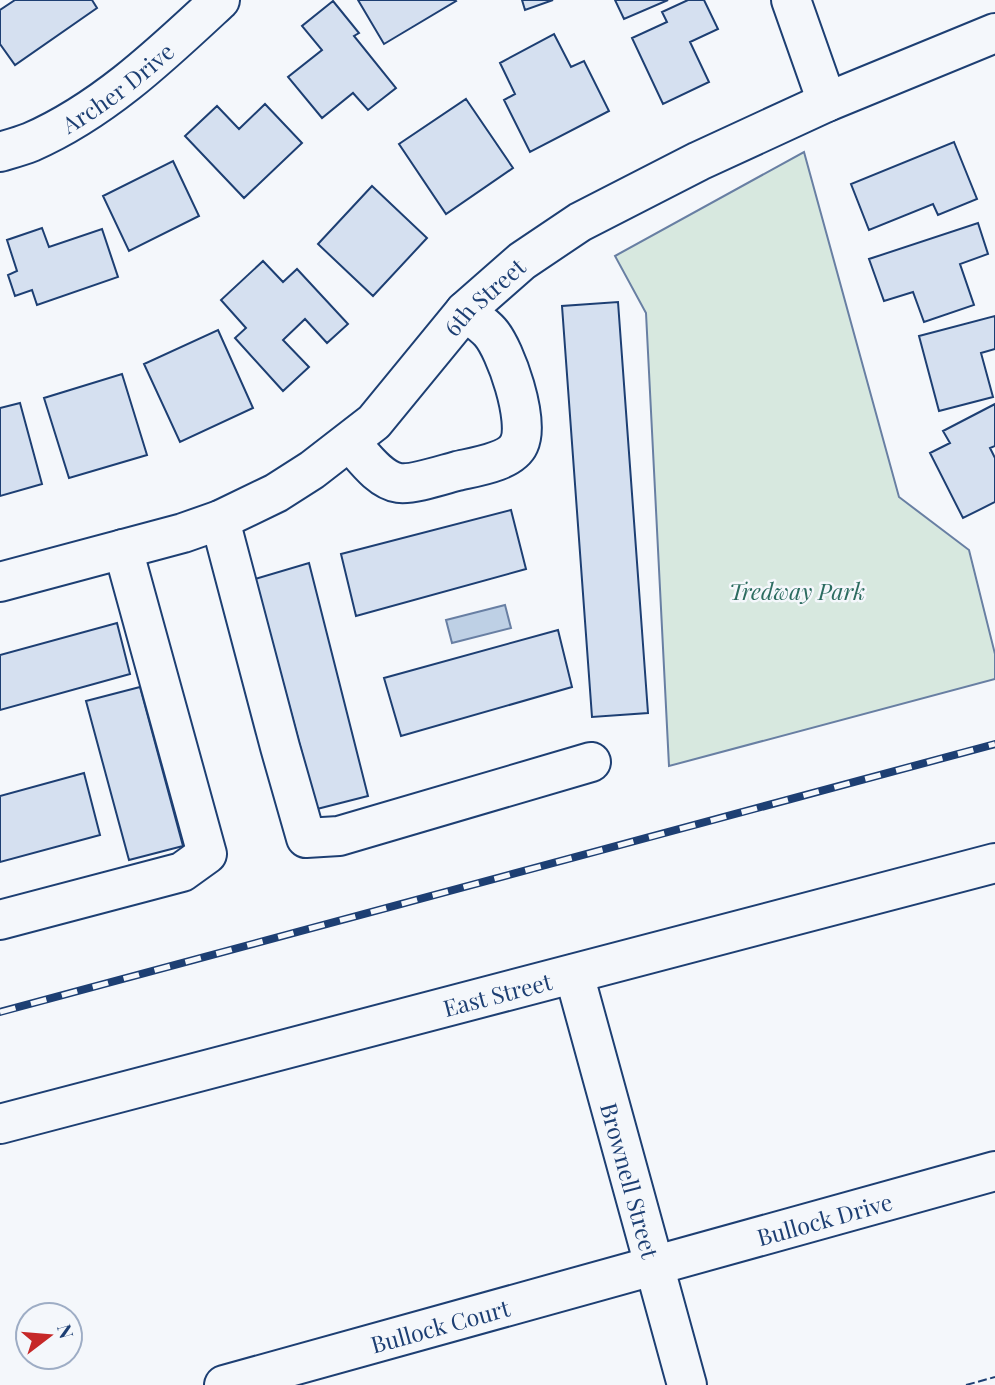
<svg xmlns="http://www.w3.org/2000/svg" width="995" height="1385" font-family="'Playfair Display',serif">
  <style>
    .green { fill: #d7e8df; stroke: #687fa3; stroke-width: 2 }
    .water { fill: #bed0e5; stroke: #687fa3; stroke-width: 2 }
    .building { fill: #d5e0f0; stroke: #1d3f73; stroke-width: 2 }
    .lines { fill: none; stroke-linecap: round; stroke-linejoin: round }
    .minor-casing { stroke: #1d3f73; stroke-width: 42 }
    .minor { stroke: #f4f7fb; stroke-width: 38 }
    .rail-casing { stroke: #1d3f73; stroke-width: 8 }
    .rail { stroke: #f4f7fb; stroke-width: 5; stroke-dasharray: 16; stroke-linecap: butt }
    .fence { stroke: #1d3f73; stroke-width: 2; stroke-dasharray: 9 3.5; stroke-linecap: butt }
    .labels { text-anchor: middle; dominant-baseline: central; stroke-width: 5; stroke-linejoin: round; paint-order: stroke }
    .street-label { font-size: 23px; fill: #1d3f73; stroke: #f4f7fb }
    .park-label { font-size: 23px; font-style: italic; fill: #2c6c60; stroke: #f4f7fb }
  </style>
  <rect width="100%" height="100%" fill="#f4f7fb"/>
  <path class="green" d="M 804,152 L 899,497 L 969,550 L 995,654 L 995,679 L 669,766 L 646,313 L 615,256 Z"/>
  <path class="water" d="M 505,605 L 511,628 L 452,643 L 446,620 Z"/>
  <path class="building" d="M 15,0 L 92,0 L 97,8 L 15,65 L 0,44 L 0,10 Z
    M 358,0 L 455,0 L 456,1 L 384,44 Z
    M 522,0 L 553,0 L 525,10 Z
    M 615,0 L 668,0 L 624,19 Z
    M 688,0 L 704,0 L 718,29 L 690,42 L 709,82 L 663,104 L 632,38 L 667,22 L 662,12 Z
    M 333,1 L 359,33 L 354,36 L 396,88 L 368,110 L 353,93 L 322,118 L 288,77 L 322,50 L 302,26 Z
    M 554,34 L 571,67 L 584,61 L 609,111 L 530,152 L 504,100 L 515,94 L 500,63 Z
    M 466,99 L 513,168 L 446,214 L 399,144 Z
    M 265,104 L 302,143 L 244,198 L 185,136 L 217,106 L 239,129 Z
    M 954,142 L 977,199 L 938,215 L 933,204 L 869,230 L 851,184 Z
    M 173,161 L 199,216 L 129,251 L 103,196 Z
    M 372,186 L 427,238 L 373,296 L 318,244 Z
    M 978,223 L 988,254 L 960,264 L 974,305 L 924,322 L 913,292 L 884,301 L 869,259 Z
    M 42,228 L 49,247 L 102,229 L 118,277 L 37,305 L 32,290 L 15,296 L 8,275 L 17,271 L 7,240 Z
    M 263,261 L 283,282 L 297,269 L 348,324 L 327,343 L 305,319 L 283,340 L 309,367 L 283,391 L 235,338 L 246,328 L 221,300 Z
    M 618,302 L 648,713 L 592,717 L 562,306 Z
    M 995,316 L 995,349 L 981,353 L 993,397 L 939,411 L 919,336 Z
    M 218,330 L 253,408 L 180,442 L 144,364 Z
    M 122,374 L 147,455 L 69,478 L 44,398 Z
    M 20,403 L 42,484 L 0,496 L 0,408 Z
    M 995,404 L 995,446 L 990,448 L 995,458 L 995,502 L 963,518 L 930,453 L 950,443 L 943,431 Z
    M 511,510 L 526,569 L 356,616 L 341,554 Z
    M 309,563 L 368,796 L 317,809 L 255,579 Z
    M 117,623 L 130,674 L 0,710 L 0,655 Z
    M 558,630 L 572,687 L 401,736 L 384,678 Z
    M 140,687 L 183,846 L 129,860 L 86,701 Z
    M 84,773 L 100,835 L 0,862 L 0,796 Z"/>
  <g class="lines">
    <defs>
      <g id="minor">
        <path d="M 791,0 L 827,102"/>
        <path id="s1" d="M 0,152 C 10,149 21,146 31,142 C 104,110 163,53 220,0"/>
        <path d="M 350,442 C 363,456 379,480 399,483 C 412,485 442,475 457,471 C 474,467 511,462 519,444 C 530,421 506,350 490,332 C 483,324 473,318 465,311"/>
        <path d="M 220,520 L 280,747 L 306,838 L 339,836 L 591,762"/>
        <path id="s2" d="M 0,582 L 183,533 L 220,520 L 276,493 L 312,470 L 374,422 L 465,311 L 522,261 L 580,222 L 699,161 L 827,102 L 995,33"/>
        <path d="M 0,920 L 182,872 L 207,854 L 123,549"/>
        <path id="s3" d="M 574,974 L 687,1385"/>
        <path id="s4" d="M 0,1124 L 995,863"/>
        <path id="s5" d="M 224,1385 L 995,1171"/>
      </g>
    </defs>
    <use href="#minor" class="minor-casing"/>
    <use href="#minor" class="minor"/>
    <defs>
      <path id="rail" d="M 0,1012 L 995,744"/>
    </defs>
    <use href="#rail" class="rail-casing"/>
    <use href="#rail" class="rail"/>
    <path class="fence" d="M 966,1385 L 995,1377"/>
  </g>
  <g class="labels">
    <g class="street-label">
      <text stroke="none"><textPath href="#s1" startOffset="135">Archer Drive</textPath></text>
      <text stroke="none"><textPath href="#s2" startOffset="579">6th Street</textPath></text>
      <text stroke="none"><textPath href="#s4" startOffset="514">East Street</textPath></text>
      <text stroke="none"><textPath href="#s3" startOffset="214">Brownell Street</textPath></text>
      <text stroke="none"><textPath href="#s5" startOffset="623">Bullock Drive</textPath></text>
      <text stroke="none"><textPath href="#s5" startOffset="224">Bullock Court</textPath></text>
    </g>
    <g class="park-label">
      <text x="797" y="590">Tredway Park</text>
    </g>
  </g>
  <g transform="translate(49 1336) rotate(74)"><circle r="33" fill="#f4f7fb" stroke="#9eadc5" stroke-width="2"/>
  <path d="M0-5L12 26L0 18L-12 26Z" fill="#c62828"/>
  <text y="-10" font-size="19" font-weight="bold" text-anchor="middle" fill="#1d3f73">N</text>
  </g>
</svg>
